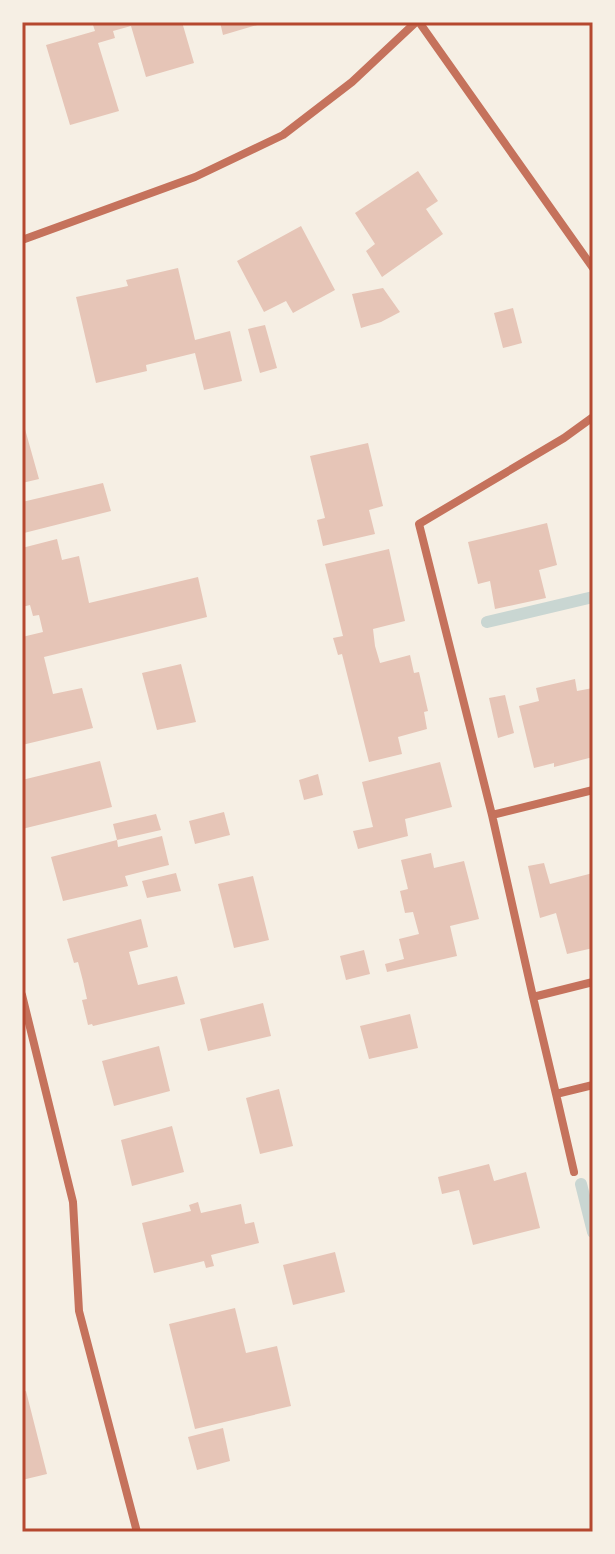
<svg xmlns="http://www.w3.org/2000/svg" width="615" height="1554" font-family="Mulish,sans-serif">
  <style>
    .lines { fill: none; stroke-linecap: round; stroke-linejoin: round }
    .stream { stroke: #c9d6d2; stroke-width: 12 }
    .building { fill: #e6c5b7 }
    .minor { stroke: #c5725c; stroke-width: 8 }
    .neatline { fill: none; stroke: #b5482f; stroke-width: 3 }
  </style>
  <rect width="100%" height="100%" fill="#f6efe4"/>
  <g class="lines">
    <path class="stream" d="M 487,622 L 593,597
      M 581,1184 L 593,1232"/>
  </g>
  <path class="building" d="M 92,22 L 182,22 L 194,63 L 146,77 L 131,26 L 113,31 L 115,38 L 98,43 L 119,111 L 70,125 L 46,45 L 95,31 Z
    M 220,22 L 264,22 L 264,23 L 223,35 Z
    M 418,171 L 438,201 L 426,209 L 443,234 L 382,277 L 366,251 L 375,244 L 355,213 Z
    M 301,226 L 335,290 L 293,313 L 286,301 L 264,312 L 237,261 Z
    M 178,268 L 195,340 L 230,331 L 242,381 L 204,390 L 195,353 L 146,365 L 147,371 L 96,383 L 76,297 L 128,286 L 126,280 Z
    M 383,288 L 400,312 L 381,322 L 361,328 L 352,294 Z
    M 513,308 L 522,343 L 503,348 L 494,313 Z
    M 265,325 L 277,368 L 260,373 L 248,329 Z
    M 23,422 L 39,479 L 22,483 L 22,423 Z
    M 368,443 L 383,506 L 369,510 L 375,534 L 323,546 L 317,520 L 325,518 L 310,456 Z
    M 103,483 L 111,511 L 24,533 L 22,502 Z
    M 547,523 L 557,565 L 539,570 L 546,598 L 495,609 L 490,581 L 478,584 L 468,542 Z
    M 57,539 L 62,560 L 79,556 L 89,603 L 198,577 L 207,617 L 44,657 L 53,694 L 82,688 L 93,728 L 22,745 L 22,637 L 43,632 L 39,615 L 33,616 L 30,605 L 22,607 L 22,548 Z
    M 389,549 L 405,621 L 373,629 L 375,646 L 380,663 L 410,655 L 414,673 L 419,672 L 428,711 L 424,712 L 427,729 L 398,737 L 402,754 L 369,762 L 342,654 L 338,655 L 333,638 L 343,636 L 325,564 Z
    M 181,664 L 196,722 L 157,730 L 142,673 Z
    M 575,679 L 577,691 L 593,688 L 593,757 L 554,767 L 554,763 L 534,768 L 519,706 L 539,701 L 536,688 Z
    M 505,695 L 514,733 L 498,738 L 489,698 Z
    M 100,761 L 112,807 L 22,829 L 22,780 Z
    M 440,762 L 452,807 L 405,819 L 408,836 L 358,849 L 353,831 L 373,827 L 362,782 Z
    M 318,774 L 323,795 L 304,800 L 299,780 Z
    M 224,812 L 230,835 L 195,844 L 189,821 Z
    M 156,814 L 161,830 L 117,840 L 113,824 Z
    M 162,836 L 169,865 L 125,876 L 128,886 L 63,901 L 51,857 L 117,840 L 118,847 Z
    M 431,853 L 434,868 L 464,861 L 479,919 L 450,926 L 457,956 L 387,972 L 385,964 L 404,959 L 399,939 L 419,934 L 413,912 L 405,913 L 400,891 L 408,889 L 401,860 Z
    M 544,863 L 550,884 L 593,873 L 593,948 L 567,954 L 556,913 L 540,918 L 528,866 Z
    M 176,873 L 181,891 L 147,898 L 142,881 Z
    M 253,876 L 269,940 L 234,948 L 218,884 Z
    M 141,919 L 148,947 L 129,952 L 138,985 L 177,976 L 185,1004 L 93,1026 L 92,1024 L 88,1025 L 82,1000 L 87,999 L 83,981 L 78,962 L 74,963 L 67,939 Z
    M 364,950 L 370,974 L 346,980 L 340,956 Z
    M 263,1003 L 271,1036 L 208,1051 L 200,1019 Z
    M 410,1014 L 418,1048 L 369,1059 L 360,1026 Z
    M 159,1046 L 170,1091 L 114,1106 L 102,1061 Z
    M 279,1089 L 293,1146 L 260,1154 L 246,1098 Z
    M 172,1126 L 184,1172 L 132,1186 L 121,1140 Z
    M 489,1164 L 494,1181 L 526,1172 L 540,1228 L 473,1245 L 459,1190 L 442,1194 L 438,1177 Z
    M 198,1202 L 201,1213 L 241,1204 L 245,1224 L 254,1222 L 259,1243 L 211,1255 L 214,1266 L 206,1268 L 204,1261 L 154,1273 L 142,1223 L 191,1211 L 189,1205 Z
    M 335,1252 L 345,1292 L 293,1305 L 283,1265 Z
    M 235,1308 L 246,1353 L 277,1346 L 291,1406 L 195,1429 L 169,1324 Z
    M 26,1391 L 47,1474 L 22,1480 L 22,1392 Z
    M 223,1428 L 230,1461 L 197,1470 L 188,1437 Z"/>
  <g class="lines">
    <path class="minor" d="M 419,22 L 593,268
      M 22,240 L 195,177 L 283,135 L 352,82 L 416,22
      M 593,417 L 564,438 L 419,524 L 492,815 L 533,997 L 593,982
      M 492,815 L 593,790
      M 22,995 L 73,1202 L 79,1311 L 137,1532
      M 533,997 L 556,1094 L 593,1085
      M 556,1094 L 574,1172"/>
  </g>
  <rect width="615" height="1554" fill="none" stroke="#f6efe4" stroke-width="48"/>
  <rect x="24" y="24" width="567" height="1506" class="neatline"/>
</svg>
